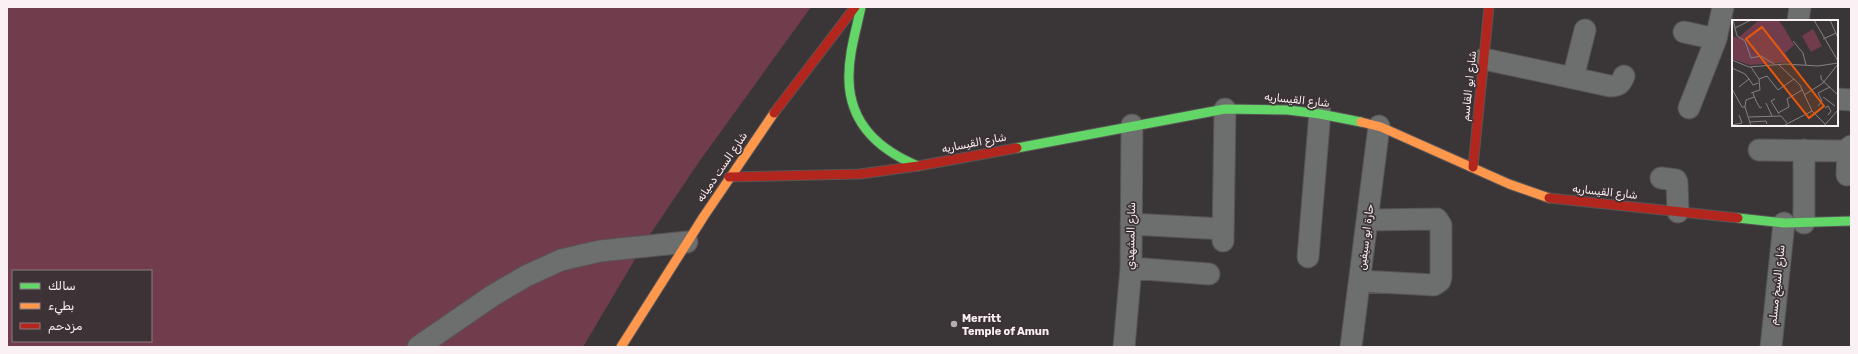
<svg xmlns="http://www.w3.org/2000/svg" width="1858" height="354" font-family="Rubik,'Noto Naskh Arabic',sans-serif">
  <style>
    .green { fill: #713d4d; fill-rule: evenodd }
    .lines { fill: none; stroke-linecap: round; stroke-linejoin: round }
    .street-casing { stroke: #585455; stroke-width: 23 }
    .fast-casing { stroke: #585455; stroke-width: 11 }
    .slow-casing { stroke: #585455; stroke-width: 11 }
    .jam-casing { stroke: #585455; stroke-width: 11 }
    .street { stroke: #6d6e6e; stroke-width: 21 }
    .fast { stroke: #63d668; stroke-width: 9 }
    .slow { stroke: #ff974d; stroke-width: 9 }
    .jam { stroke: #b3261e; stroke-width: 9 }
    .poi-dot { fill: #b6afb1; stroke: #3d3235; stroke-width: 1.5 }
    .labels { text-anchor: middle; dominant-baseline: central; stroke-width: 3.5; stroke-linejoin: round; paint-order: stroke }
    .street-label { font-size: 11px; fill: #f9f1f3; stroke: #3d3235 }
    .poi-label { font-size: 11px; font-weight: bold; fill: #f9f1f3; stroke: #3d3235; text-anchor: start }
    .inset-road { fill: none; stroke: #868082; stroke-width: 1 }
    .view { fill: #e8590c; fill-opacity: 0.15; stroke: #e8590c; stroke-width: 2 }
    .inset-edge { fill: none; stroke: #f9f1f3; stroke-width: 2 }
  </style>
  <rect width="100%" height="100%" fill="#3a3536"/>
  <path class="green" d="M 7,7 L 811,7 L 701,159 L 647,239 L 583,347 L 7,347 ZM 13,271 L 151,271 L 151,341 L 13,341 Z"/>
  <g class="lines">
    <defs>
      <path id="street" d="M 1798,21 L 1800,7
        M 1684,32 L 1716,39
        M 1484,59 L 1610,86 C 1618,86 1621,84 1624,76
        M 1573,78 L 1585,30
        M 1837,99 L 1851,100
        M 1689,108 L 1716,39 L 1723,7
        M 1759,150 L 1845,151 L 1851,146
        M 1847,175 L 1848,149
        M 1661,178 L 1676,180 L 1677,182 L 1678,212
        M 1804,223 L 1804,150
        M 1131,224 L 1223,229
        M 1223,241 L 1225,109
        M 1308,257 L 1320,112
        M 1131,268 L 1209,274
        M 1360,281 L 1434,285 L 1440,281 L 1441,277 L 1441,225 L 1437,219 L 1368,220
        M 418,347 L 492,296 L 526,276 L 561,260 L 600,251 L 687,242
        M 1124,347 L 1131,268 L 1132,125
        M 1351,347 L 1379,126
        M 1771,347 L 1784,223"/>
      <path id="fast" d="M 861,7 C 856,31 848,56 849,80 C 850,125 880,150 918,166
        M 1017,148 L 1225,109 L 1288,110 L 1320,114 L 1361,122
        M 1738,218 L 1784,223 L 1851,221"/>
      <path id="slow" d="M 1361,122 L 1381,127 L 1509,184 L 1549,198
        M 621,347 L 704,216 L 774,113"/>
      <path id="jam" d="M 774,113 L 855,7
        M 1473,167 L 1489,7
        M 729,177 L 860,174 L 918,166 L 1017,148
        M 1549,198 L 1738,218"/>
    </defs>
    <use href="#street" class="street-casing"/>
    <use href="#fast" class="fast-casing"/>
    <use href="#slow" class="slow-casing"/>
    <use href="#jam" class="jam-casing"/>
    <use href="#street" class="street"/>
    <use href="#fast" class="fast"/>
    <use href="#slow" class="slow"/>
    <use href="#jam" class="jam"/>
  </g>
  <circle class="poi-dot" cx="954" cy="324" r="4"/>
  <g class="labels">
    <g class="street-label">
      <text transform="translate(1469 86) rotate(-84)">شارع ابو القاسم</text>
      <text transform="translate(1297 100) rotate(6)">شارع القيساريه</text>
      <text transform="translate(974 143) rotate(-11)">شارع القيساريه</text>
      <text transform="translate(722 167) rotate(-56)">شارع الست دميانه</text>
      <text transform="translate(1605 192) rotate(6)">شارع القيساريه</text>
      <text transform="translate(1131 236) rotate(-89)">شارع المشهدي</text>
      <text transform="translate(1366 237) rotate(-83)">حارة ابو سيفين</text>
      <text transform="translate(1777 285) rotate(-84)">شارع الشيخ مسلم</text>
    </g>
    <g class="poi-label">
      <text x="962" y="318">Merritt<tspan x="962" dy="13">Temple of Amun</tspan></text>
    </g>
  </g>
  <g transform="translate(1732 20)">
    <rect width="106" height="106" fill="#3a3536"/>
    <path d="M 27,0 L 46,0 L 51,6 L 62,25 L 53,33 L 59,42 L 18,45 L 0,39 L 0,16 L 6,18 ZM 81,9 L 90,26 L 79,32 L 70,16 Z" fill="#713d4d"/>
    <path class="inset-road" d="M 1,0 L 5,16 L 13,21 L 19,38 L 29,36 L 42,44M 82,0 L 106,41M 98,0 L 106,18M 3,8 L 19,0M 91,19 L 104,13M 61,21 L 71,33 L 74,45M 0,40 L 17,47 L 53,44 L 86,46 L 106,43M 46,44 L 68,65 L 80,91 L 95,106M 19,47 L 27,59 L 28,70 L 19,73M 0,48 L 13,54 L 17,59M 89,55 L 89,59 L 106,75M 27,59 L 35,56 L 46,70 L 62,59M 7,67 L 17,59 L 21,65 L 26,63M 0,69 L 10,87 L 13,87 L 19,106M 21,73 L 24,81 L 28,88 L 30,87M 72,75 L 91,63 L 106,44M 91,77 L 103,86M 43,79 L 39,81 L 47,94M 34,83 L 40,96M 86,86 L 90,81 L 86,73 L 98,67M 13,87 L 14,80 L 22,77M 93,88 L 96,86 L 99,91 L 96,95M 46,93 L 57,87 L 55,79 L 70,70M 17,97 L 49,96 L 55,103M 18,102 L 34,101 L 35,104M 0,105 L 10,103 L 7,95M 51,106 L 80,91M 92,106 L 106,90"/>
    <path class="view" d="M 30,7 L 92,86 L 77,98 L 14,19 Z"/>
    <rect width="106" height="106" class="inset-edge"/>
  </g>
  <rect width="1858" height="354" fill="none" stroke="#f9f1f3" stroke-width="16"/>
  <rect x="12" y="270" width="140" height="72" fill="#3d3235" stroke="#887e81"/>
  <rect x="20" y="283" width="20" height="6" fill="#63d668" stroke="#887e81"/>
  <text x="48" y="290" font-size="12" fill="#f9f1f3">سالك</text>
  <rect x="20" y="303" width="20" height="6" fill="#ff974d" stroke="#887e81"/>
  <text x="48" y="310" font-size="12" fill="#f9f1f3">بطيء</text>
  <rect x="20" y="323" width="20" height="6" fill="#b3261e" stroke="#887e81"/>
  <text x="48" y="330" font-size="12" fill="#f9f1f3">مزدحم</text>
</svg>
